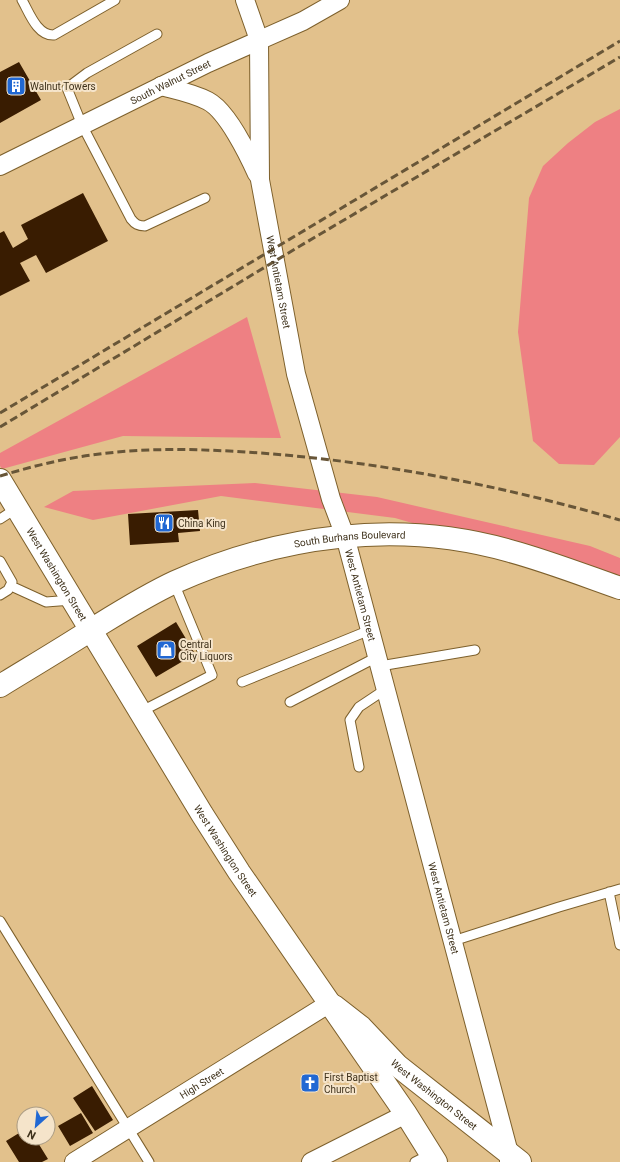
<svg xmlns="http://www.w3.org/2000/svg" width="620" height="1162" font-family="Roboto,sans-serif">
  <style>
    .green { fill: #ee8083 }
    .building { fill: #391c01 }
    .lines { fill: none; stroke-linecap: round; stroke-linejoin: round }
    .service-casing { stroke: #7d602c; stroke-width: 11 }
    .minor-casing { stroke: #7d602c; stroke-width: 20 }
    .tertiary-casing { stroke: #7d602c; stroke-width: 24 }
    .primary-casing { stroke: #7d602c; stroke-width: 24 }
    .service { stroke: #fff; stroke-width: 9 }
    .minor { stroke: #fff; stroke-width: 18 }
    .tertiary { stroke: #fff; stroke-width: 22 }
    .primary { stroke: #fff; stroke-width: 22 }
    .rail { stroke: #685638; stroke-width: 3; stroke-dasharray: 8 4; stroke-linecap: butt }
    .labels { text-anchor: middle; dominant-baseline: central; stroke-width: 4; stroke-linejoin: round; paint-order: stroke }
    .street-label { font-size: 10px; fill: #3f321c; stroke: #f5e4ca }
    .poi-label { font-size: 10px; fill: #3f321c; stroke: #f5e4ca; text-anchor: start }
  </style>
  <rect width="100%" height="100%" fill="#e2c18c"/>
  <path class="green" d="M 620,109 L 620,437 L 594,465 L 559,464 L 533,441 L 518,332 L 529,198 L 543,166 L 568,143 L 595,122 Z
    M 247,317 L 281,438 L 123,436 L 2,469 L 0,466 L 0,453 Z
    M 255,483 L 377,497 L 590,546 L 620,558 L 620,583 L 395,518 L 221,496 L 93,520 L 44,507 L 73,491 Z"/>
  <path class="building" d="M 19,62 L 41,100 L 0,123 L 0,72 Z
    M 83,193 L 108,241 L 46,273 L 36,255 L 20,263 L 30,281 L 0,296 L 0,233 L 4,231 L 13,248 L 28,239 L 21,225 Z
    M 198,510 L 200,531 L 178,533 L 179,542 L 130,545 L 128,514 Z
    M 176,622 L 195,654 L 156,677 L 137,646 Z
    M 92,1086 L 113,1120 L 95,1131 L 73,1098 Z
    M 81,1113 L 93,1133 L 70,1146 L 58,1126 Z
    M 24,1130 L 24,1138 L 35,1138 L 48,1159 L 42,1162 L 19,1162 L 6,1141 Z"/>
  <g class="lines">
    <defs>
      <path id="service" d="M 22,0 C 29,12 37,36 54,35 L 115,0
        M 157,34 L 87,73 L 67,88 L 82,125 L 131,219 C 135,224 138,226 145,226 L 205,198
        M 0,519 L 17,508
        M 0,561 L 12,582 L 8,590 L 0,595
        M 11,586 L 46,602 L 72,600
        M 380,666 L 475,650
        M 242,682 L 370,630
        M 290,702 L 377,657
        M 140,712 L 212,675 L 174,583
        M 359,767 L 350,720 L 359,707 L 386,689
        M 609,892 L 620,945
        M 0,921 L 149,1162
        M 453,941 L 559,907 L 620,889
        M 415,1162 L 431,1154"/>
      <g id="minor">
        <path id="s1" d="M 245,0 L 259,40 L 260,180 L 296,374 L 331,499 L 345,536 L 509,1153 L 509,1161"/>
        <path d="M 161,86 C 176,90 193,93 208,101 C 227,111 248,154 257,174"/>
        <path id="s2" d="M 0,166 L 208,63 L 303,21 L 340,0"/>
        <path id="s3" d="M 74,1162 L 330,1003"/>
        <path d="M 311,1162 L 406,1114"/>
      </g>
      <g id="tertiary">
        <path id="s4" d="M 334,1006 L 361,1027 L 398,1066 L 520,1162"/>
      </g>
      <g id="primary">
        <path id="s5" d="M 0,480 L 202,814 L 239,872 L 406,1114 L 436,1162"/>
        <path id="s6" d="M 0,686 C 31,667 63,648 94,628 C 120,612 147,595 175,582 C 280,535 398,519 510,551 C 547,561 583,575 620,588"/>
      </g>
    </defs>
    <use href="#service" class="service-casing"/>
    <use href="#minor" class="minor-casing"/>
    <use href="#tertiary" class="tertiary-casing"/>
    <use href="#primary" class="primary-casing"/>
    <use href="#service" class="service"/>
    <use href="#minor" class="minor"/>
    <use href="#tertiary" class="tertiary"/>
    <use href="#primary" class="primary"/>
    <path class="rail" d="M 0,413 L 620,41
      M 0,427 L 300,246 L 620,57
      M 0,476 C 30,467 61,459 92,455 C 147,447 205,449 260,453 C 382,462 503,486 620,520"/>
  </g>
  <defs>
    <symbol id="building-square" viewBox="-11 -11 22 22"><rect x="-9" y="-9" width="18" height="18" rx="4" fill="#2168d3" stroke="#f5e4ca"/><path d="M-4-6H4V6H1V3H-1V6H-4ZM-2.5-4.3h1.7v1.8h-1.7ZM.8-4.3h1.7v1.8H.8ZM-2.5-1h1.7V.8h-1.7ZM.8-1h1.7V.8H.8Z" fill="#fff"/></symbol>
    <symbol id="restaurant-square" viewBox="-11 -11 22 22"><rect x="-9" y="-9" width="18" height="18" rx="4" fill="#2168d3" stroke="#f5e4ca"/><path d="M-5-6h1v4h1v-4h1v4h1v-4h1v5L-1.5 .5V6h-2V.5L-5-1ZM5-6V6H3V1.5H1.5Q1.5-4 5-6Z" fill="#fff"/></symbol>
    <symbol id="shop-square" viewBox="-11 -11 22 22"><rect x="-9" y="-9" width="18" height="18" rx="4" fill="#2168d3" stroke="#f5e4ca"/><path d="M-5-2.5h2.3a2.7 3.5 0 0 1 5.4 0H5L5.5 6h-11ZM-1.5-2.5h3a1.5 2.3 0 0 0-3 0Z" fill="#fff"/></symbol>
    <symbol id="church-square" viewBox="-11 -11 22 22"><rect x="-9" y="-9" width="18" height="18" rx="4" fill="#2168d3" stroke="#f5e4ca"/><path d="M-1.2-6h2.4v3.5h3.3v2.4h-3.3V6h-2.4V-.1h-3.3v-2.4h3.3Z" fill="#fff"/></symbol>
  </defs>
  <g fill-rule="evenodd">
    <use href="#building-square" x="5" y="75" width="22" height="22"/>
    <use href="#restaurant-square" x="153" y="512" width="22" height="22"/>
    <use href="#shop-square" x="155" y="639" width="22" height="22"/>
    <use href="#church-square" x="299" y="1072" width="22" height="22"/>
  </g>
  <g class="labels">
    <g class="street-label">
      <text stroke="none"><textPath href="#s2" startOffset="190">South Walnut Street</textPath></text>
      <text stroke="none"><textPath href="#s1" startOffset="286">West Antietam Street</textPath></text>
      <text stroke="none"><textPath href="#s6" startOffset="385">South Burhans Boulevard</textPath></text>
      <text stroke="none"><textPath href="#s5" startOffset="110">West Washington Street</textPath></text>
      <text stroke="none"><textPath href="#s1" startOffset="610">West Antietam Street</textPath></text>
      <text stroke="none"><textPath href="#s5" startOffset="434">West Washington Street</textPath></text>
      <text stroke="none"><textPath href="#s1" startOffset="934">West Antietam Street</textPath></text>
      <text stroke="none"><textPath href="#s3" startOffset="150">High Street</textPath></text>
      <text stroke="none"><textPath href="#s4" startOffset="134">West Washington Street</textPath></text>
    </g>
    <g class="poi-label">
      <text x="30" y="86">Walnut Towers</text>
      <text x="178" y="523">China King</text>
      <text x="180" y="644">Central<tspan x="180" dy="12">City Liquors</tspan></text>
      <text x="324" y="1077">First Baptist<tspan x="324" dy="12">Church</tspan></text>
    </g>
  </g>
  <g transform="translate(36 1126) rotate(207)"><circle r="19" fill="#f5e4ca" stroke="#ac9d84"/>
  <path d="M0-3L7 15L0 10L-7 15Z" fill="#2168d3"/>
  <text y="-6" font-size="11" font-weight="bold" text-anchor="middle" fill="#3f321c">N</text>
  </g>
</svg>
